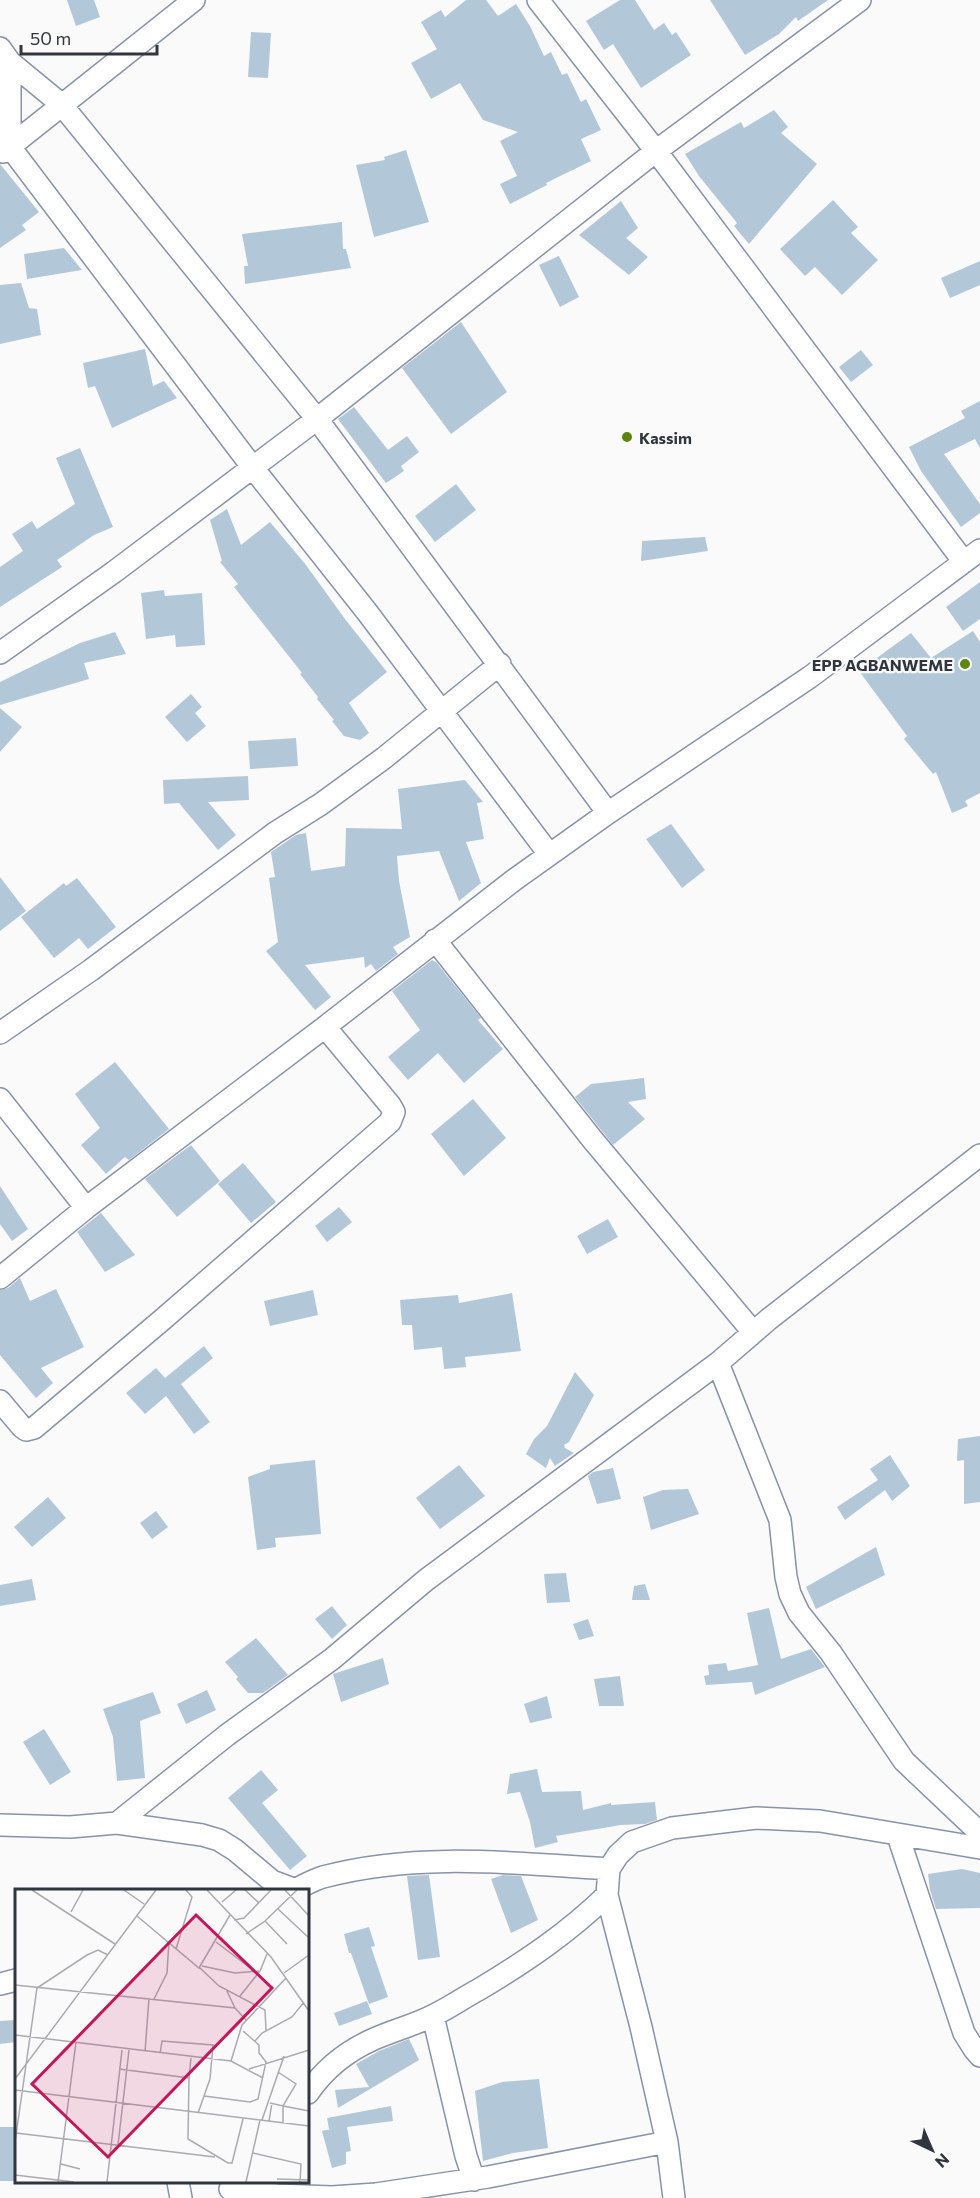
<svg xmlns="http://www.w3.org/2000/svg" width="980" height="2198" font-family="Commissioner,sans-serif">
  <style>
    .building { fill: #b2c8d8 }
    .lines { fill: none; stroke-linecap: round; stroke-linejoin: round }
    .minor-casing { stroke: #8992a8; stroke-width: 24 }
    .minor { stroke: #fff; stroke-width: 21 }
    .poi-dot { fill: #5d860f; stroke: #fafafa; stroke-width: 2 }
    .labels { text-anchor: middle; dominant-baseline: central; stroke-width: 4.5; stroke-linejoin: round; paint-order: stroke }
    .poi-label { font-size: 16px; font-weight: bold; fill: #31353e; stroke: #fafafa; text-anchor: start }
    .inset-road { fill: none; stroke: #aaabaf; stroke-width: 1.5 }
    .view { fill: #c2185b; fill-opacity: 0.15; stroke: #c2185b; stroke-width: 3 }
    .inset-edge { fill: none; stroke: #31353e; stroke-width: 3 }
  </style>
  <rect width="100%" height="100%" fill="#fafafa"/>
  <path class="building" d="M 67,0 L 94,0 L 100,17 L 76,26 Z
    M 466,0 L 486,0 L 498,16 L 516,4 L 530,26 L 544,56 L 551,52 L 562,75 L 567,73 L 581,102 L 586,99 L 601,130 L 581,139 L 591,161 L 546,183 L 547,185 L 510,204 L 500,184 L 517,176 L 500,141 L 518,132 L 483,120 L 460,83 L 431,99 L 411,63 L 437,49 L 421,22 L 441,10 L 445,17 Z
    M 620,0 L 635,0 L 654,30 L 664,23 L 672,35 L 676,32 L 691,55 L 641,88 L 613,44 L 604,50 L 586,21 Z
    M 710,0 L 828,0 L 798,21 L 796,17 L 779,34 L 745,55 Z
    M 251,32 L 271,33 L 268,78 L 248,77 Z
    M 774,110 L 788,127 L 781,133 L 817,164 L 749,244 L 734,226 L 737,223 L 699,176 L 685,154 L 741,122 L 744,128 Z
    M 406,150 L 429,222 L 374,237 L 356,165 L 385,160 L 384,157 Z
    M 0,164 L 39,212 L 22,225 L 26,230 L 0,248 Z
    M 833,200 L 858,227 L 851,233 L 878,260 L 842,295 L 815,267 L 805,276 L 780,249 Z
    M 621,201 L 638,228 L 626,238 L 648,257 L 629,275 L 579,235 Z
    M 342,222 L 343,249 L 346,249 L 351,268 L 245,284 L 244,266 L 248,266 L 242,234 Z
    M 64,248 L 82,270 L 27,279 L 24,254 Z
    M 559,256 L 579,297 L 560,307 L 539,265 Z
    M 980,261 L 980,285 L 950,298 L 941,278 Z
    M 21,283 L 29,308 L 37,309 L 41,335 L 0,344 L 0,285 Z
    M 461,322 L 507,392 L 451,434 L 402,368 Z
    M 145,349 L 153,386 L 164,381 L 177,398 L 112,428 L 95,386 L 88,388 L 83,363 Z
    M 861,350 L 873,365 L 851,382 L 839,367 Z
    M 980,401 L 980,448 L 975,439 L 944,454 L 980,504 L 980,513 L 961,527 L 921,471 L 909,447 L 965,418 L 961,411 Z
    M 354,407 L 388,450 L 407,436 L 419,452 L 401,466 L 404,471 L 386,483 L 338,419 Z
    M 80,448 L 113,527 L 94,535 L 57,560 L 62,567 L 0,607 L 0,567 L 23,551 L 12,534 L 32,521 L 37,529 L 75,504 L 56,458 Z
    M 456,484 L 476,510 L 435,542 L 415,516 Z
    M 227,509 L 241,545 L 270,522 L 306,565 L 345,619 L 387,672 L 349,703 L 369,733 L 360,740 L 344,736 L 332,721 L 334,720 L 317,699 L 318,697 L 300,674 L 302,673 L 234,587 L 238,584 L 220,562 L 222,561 L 210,520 Z
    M 705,537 L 708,551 L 641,561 L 642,541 Z
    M 980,582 L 980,619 L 963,631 L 946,607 Z
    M 164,590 L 165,596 L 202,593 L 205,645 L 176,647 L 175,635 L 146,639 L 141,593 Z
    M 973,631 L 980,642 L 980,793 L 965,801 L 968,806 L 952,813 L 936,772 L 933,774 L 904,739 L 907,736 L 859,671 L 911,633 L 931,658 Z
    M 115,632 L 126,654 L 84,663 L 89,679 L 0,705 L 0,682 L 80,643 Z
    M 191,694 L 202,707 L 195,713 L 206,726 L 187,742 L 165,717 Z
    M 0,708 L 22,727 L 0,752 Z
    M 296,738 L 298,766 L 250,769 L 248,741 Z
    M 248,776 L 249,800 L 208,802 L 236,835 L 218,850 L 179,803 L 164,804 L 163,780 Z
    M 465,780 L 483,802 L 477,803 L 484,839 L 466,842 L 481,883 L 459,901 L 439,851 L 397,856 L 399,881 L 410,937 L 393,947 L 398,954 L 376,971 L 371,964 L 365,968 L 364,957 L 305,965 L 331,997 L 315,1010 L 266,951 L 278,942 L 269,878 L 275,877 L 271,852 L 296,835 L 306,833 L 311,871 L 345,866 L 346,828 L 402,829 L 398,789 Z
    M 671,824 L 705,870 L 682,888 L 646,839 Z
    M 0,877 L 26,911 L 0,931 Z
    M 77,878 L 116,927 L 88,949 L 79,938 L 54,958 L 21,917 L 64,883 L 66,886 Z
    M 432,960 L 436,962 L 481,1018 L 478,1020 L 503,1049 L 464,1083 L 438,1053 L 408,1080 L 388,1057 L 420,1030 L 392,991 Z
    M 115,1062 L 169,1129 L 129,1160 L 125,1157 L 106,1174 L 81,1145 L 100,1128 L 75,1094 Z
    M 644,1078 L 646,1099 L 628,1102 L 645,1119 L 613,1145 L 575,1097 L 591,1084 Z
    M 473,1099 L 506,1138 L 464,1176 L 431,1134 Z
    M 191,1145 L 220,1181 L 177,1217 L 145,1179 Z
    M 243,1163 L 276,1202 L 251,1223 L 218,1184 Z
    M 0,1186 L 28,1229 L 12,1241 L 0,1224 Z
    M 339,1207 L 352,1222 L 327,1242 L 315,1226 Z
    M 101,1213 L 135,1255 L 105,1272 L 77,1232 Z
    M 608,1219 L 618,1237 L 587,1254 L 577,1236 Z
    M 20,1278 L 30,1301 L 56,1289 L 84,1347 L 41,1368 L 53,1383 L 36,1398 L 0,1355 L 0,1290 L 8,1288 Z
    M 313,1290 L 318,1315 L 270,1326 L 264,1301 Z
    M 512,1293 L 521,1351 L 465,1357 L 466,1367 L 444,1369 L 442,1347 L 414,1350 L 412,1325 L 402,1325 L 400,1300 L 458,1295 L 459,1303 Z
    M 204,1346 L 213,1358 L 181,1384 L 210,1422 L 194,1434 L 166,1396 L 145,1414 L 126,1393 L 156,1368 L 165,1378 Z
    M 575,1372 L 594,1395 L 569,1442 L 564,1445 L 565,1448 L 574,1453 L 555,1466 L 550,1458 L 546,1468 L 526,1454 L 534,1439 L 547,1426 Z
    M 980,1436 L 980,1502 L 964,1504 L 964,1460 L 957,1461 L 958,1439 Z
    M 890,1455 L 910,1486 L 892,1501 L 885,1490 L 845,1520 L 837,1507 L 878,1480 L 870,1469 Z
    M 315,1460 L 321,1534 L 275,1538 L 276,1547 L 257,1550 L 248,1477 L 270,1469 L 270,1465 Z
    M 459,1465 L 485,1496 L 440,1529 L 416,1498 Z
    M 613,1468 L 621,1499 L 597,1504 L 588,1476 L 593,1472 Z
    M 688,1489 L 699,1514 L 651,1530 L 643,1497 L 663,1490 Z
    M 48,1497 L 66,1518 L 32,1547 L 14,1527 Z
    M 156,1511 L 168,1527 L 152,1539 L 140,1523 Z
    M 876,1547 L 885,1575 L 816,1609 L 806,1587 Z
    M 566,1573 L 570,1602 L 547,1603 L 544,1574 Z
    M 32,1579 L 36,1600 L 0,1606 L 0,1585 Z
    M 645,1584 L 650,1600 L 632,1600 L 634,1586 Z
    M 332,1606 L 347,1625 L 332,1639 L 315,1619 Z
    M 769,1608 L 781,1659 L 811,1649 L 825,1667 L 755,1695 L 752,1682 L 706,1685 L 704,1676 L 709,1675 L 708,1665 L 726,1663 L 728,1671 L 758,1665 L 747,1613 Z
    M 588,1619 L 594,1636 L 579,1640 L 573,1624 Z
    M 256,1638 L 288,1675 L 263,1693 L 248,1693 L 236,1679 L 238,1677 L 225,1662 Z
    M 383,1658 L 389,1684 L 341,1702 L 333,1674 Z
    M 620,1676 L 624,1706 L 599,1706 L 594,1679 Z
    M 207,1690 L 216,1710 L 186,1724 L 177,1704 Z
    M 153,1692 L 161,1713 L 140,1721 L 145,1778 L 117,1781 L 113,1737 L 103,1709 Z
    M 547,1696 L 552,1718 L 530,1723 L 524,1704 Z
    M 44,1729 L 71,1772 L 50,1785 L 23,1742 Z
    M 537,1769 L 542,1792 L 581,1791 L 583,1810 L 611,1803 L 611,1805 L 655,1802 L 657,1820 L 645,1824 L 621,1825 L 556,1836 L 558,1842 L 535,1848 L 530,1822 L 520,1792 L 507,1794 L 510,1774 Z
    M 261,1770 L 278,1790 L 262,1803 L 307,1856 L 290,1870 L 228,1798 Z
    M 962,1869 L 980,1873 L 980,1908 L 936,1909 L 930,1890 L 928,1874 Z
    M 429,1875 L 440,1957 L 418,1960 L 407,1876 Z
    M 503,1875 L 521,1876 L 538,1920 L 511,1933 L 491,1879 Z
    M 369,1927 L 375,1946 L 371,1947 L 388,1997 L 369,2004 L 351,1953 L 349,1953 L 344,1934 Z
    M 367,2001 L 372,2014 L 339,2026 L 334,2013 Z
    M 16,2020 L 16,2042 L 0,2044 L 0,2021 Z
    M 409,2039 L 419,2060 L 338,2108 L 335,2090 L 369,2087 L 356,2064 L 379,2051 Z
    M 539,2079 L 548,2148 L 513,2153 L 483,2161 L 475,2091 L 502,2082 Z
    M 391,2106 L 393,2121 L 347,2127 L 351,2151 L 346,2152 L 346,2164 L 332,2168 L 322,2131 L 331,2129 L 329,2129 L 327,2118 Z
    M 0,2127 L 16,2127 L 16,2181 L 0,2181 Z"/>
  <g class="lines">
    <defs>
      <path id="minor" d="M 538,0 L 656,151 L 964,562
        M 0,48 L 10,62 L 61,104 L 317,419 L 608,813
        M 10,62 L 10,147 L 253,468 L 367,612 L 549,854
        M 3,152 L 194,0
        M 0,653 L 114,572 L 317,419 L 656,151 L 860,0
        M 435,940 L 592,1139 L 753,1332
        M 0,1033 L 91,970 L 275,833 L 321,804 L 384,758 L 500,664
        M 0,1099 L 86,1208
        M 0,1278 L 86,1208 L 325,1027 L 514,880 L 608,813 L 810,677 L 980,550
        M 718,1363 L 780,1520 L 786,1577 L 790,1594 L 799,1613 L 831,1653 L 904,1761 L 980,1833
        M 0,1401 L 22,1427 L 26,1430 L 34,1428 L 162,1320 L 390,1122 L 394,1112 L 390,1105 L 325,1027
        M 117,1823 L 202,1835 L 219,1840 L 235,1850 L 272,1881 L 296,1890
        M 0,1825 L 70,1827 L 117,1823 L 227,1735 L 332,1659 L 426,1580 L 718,1363 L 769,1319 L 980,1155
        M 898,1836 L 964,2033 L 974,2049 L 980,2056
        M 294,1890 C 303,1886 313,1880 323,1877 C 416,1852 514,1863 609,1869
        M 0,1984 L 16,1980
        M 433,2016 L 466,2156 L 474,2180
        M 308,2093 C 325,2068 347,2051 374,2039 C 394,2030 415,2025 434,2015 C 449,2008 463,1998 478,1990 C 525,1962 568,1933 607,1895
        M 178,2182 L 181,2198
        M 230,2189 L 277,2195 L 332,2197 L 376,2194 L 488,2177 L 667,2142
        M 674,2198 L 667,2142 L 641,2027 L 607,1895 L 609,1869 L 618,1855 L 632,1842 L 672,1828 L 756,1818 L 820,1821 L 980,1848"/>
    </defs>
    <use href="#minor" class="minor-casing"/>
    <use href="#minor" class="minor"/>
  </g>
  <g class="poi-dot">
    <circle cx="627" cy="437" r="6"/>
    <circle cx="965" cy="664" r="6"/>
  </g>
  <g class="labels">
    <g class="poi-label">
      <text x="639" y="437">Kassim</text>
      <text x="953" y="664" text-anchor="end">EPP AGBANWEME</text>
    </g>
  </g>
  <g transform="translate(15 1889)">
    <rect width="294" height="294" fill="#fafafa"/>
    <path class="inset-road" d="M 17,1 L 100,55M 109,1 L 129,15M 192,1 L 256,68 L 294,122M 230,1 L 244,14M 270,1 L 294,27M 207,13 L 221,1M 263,20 L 294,49M 56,23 L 68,1M 122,27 L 184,79 L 215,26M 219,31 L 229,29 L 256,1M 250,32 L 272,55M 231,45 L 250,32 L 282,1M 201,53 L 238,81M 161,60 L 177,8 L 171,1M 187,77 L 220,84 L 245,82 L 252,65M 185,79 L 204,97 L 250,121 L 251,141M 269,84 L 294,66M 0,96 L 220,119 L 231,131M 211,100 L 220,119M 225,107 L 245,82M 139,110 L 152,84 L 154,52M 0,146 L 216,172 L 248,189M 240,152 L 247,144 L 277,128 L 289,113M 130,163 L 134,109M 145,165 L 147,152 L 198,156 L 195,190 L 183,224M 216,172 L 227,136 L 271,89M 104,180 L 174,189 L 173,250 L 213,274 L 217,274 L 228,230M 234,180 L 294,161M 174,189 L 176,169M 0,190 L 141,1M 0,201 L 294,237M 189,207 L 235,213 L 243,210 L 251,173 L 244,164 L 244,156 L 228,142M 255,214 L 268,217 L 281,195 L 263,183M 247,231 L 269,167M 254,232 L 257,214M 268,234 L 268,217 L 294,222M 1,244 L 200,268M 0,253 L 22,99 L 72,66 L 83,61 L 93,66M 97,263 L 103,256 L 114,161M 238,264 L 286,275 L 285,293M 46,275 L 65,280M 0,286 L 59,293M 262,290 L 294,291M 43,293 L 61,153M 92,293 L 107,161M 231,293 L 245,231"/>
    <path class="view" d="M 181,26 L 257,99 L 93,268 L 17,195 Z"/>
    <rect width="294" height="294" class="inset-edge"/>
  </g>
  <g transform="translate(932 2150) rotate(136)" stroke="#fafafa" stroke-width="4.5" paint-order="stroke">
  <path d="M0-4.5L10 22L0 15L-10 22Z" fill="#31353e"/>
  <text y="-9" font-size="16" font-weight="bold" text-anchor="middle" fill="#31353e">N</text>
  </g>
  <path d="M21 45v9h136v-9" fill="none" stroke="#31353e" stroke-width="3"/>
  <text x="30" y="45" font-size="18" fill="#31353e" stroke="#fafafa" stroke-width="4.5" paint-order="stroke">50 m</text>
</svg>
